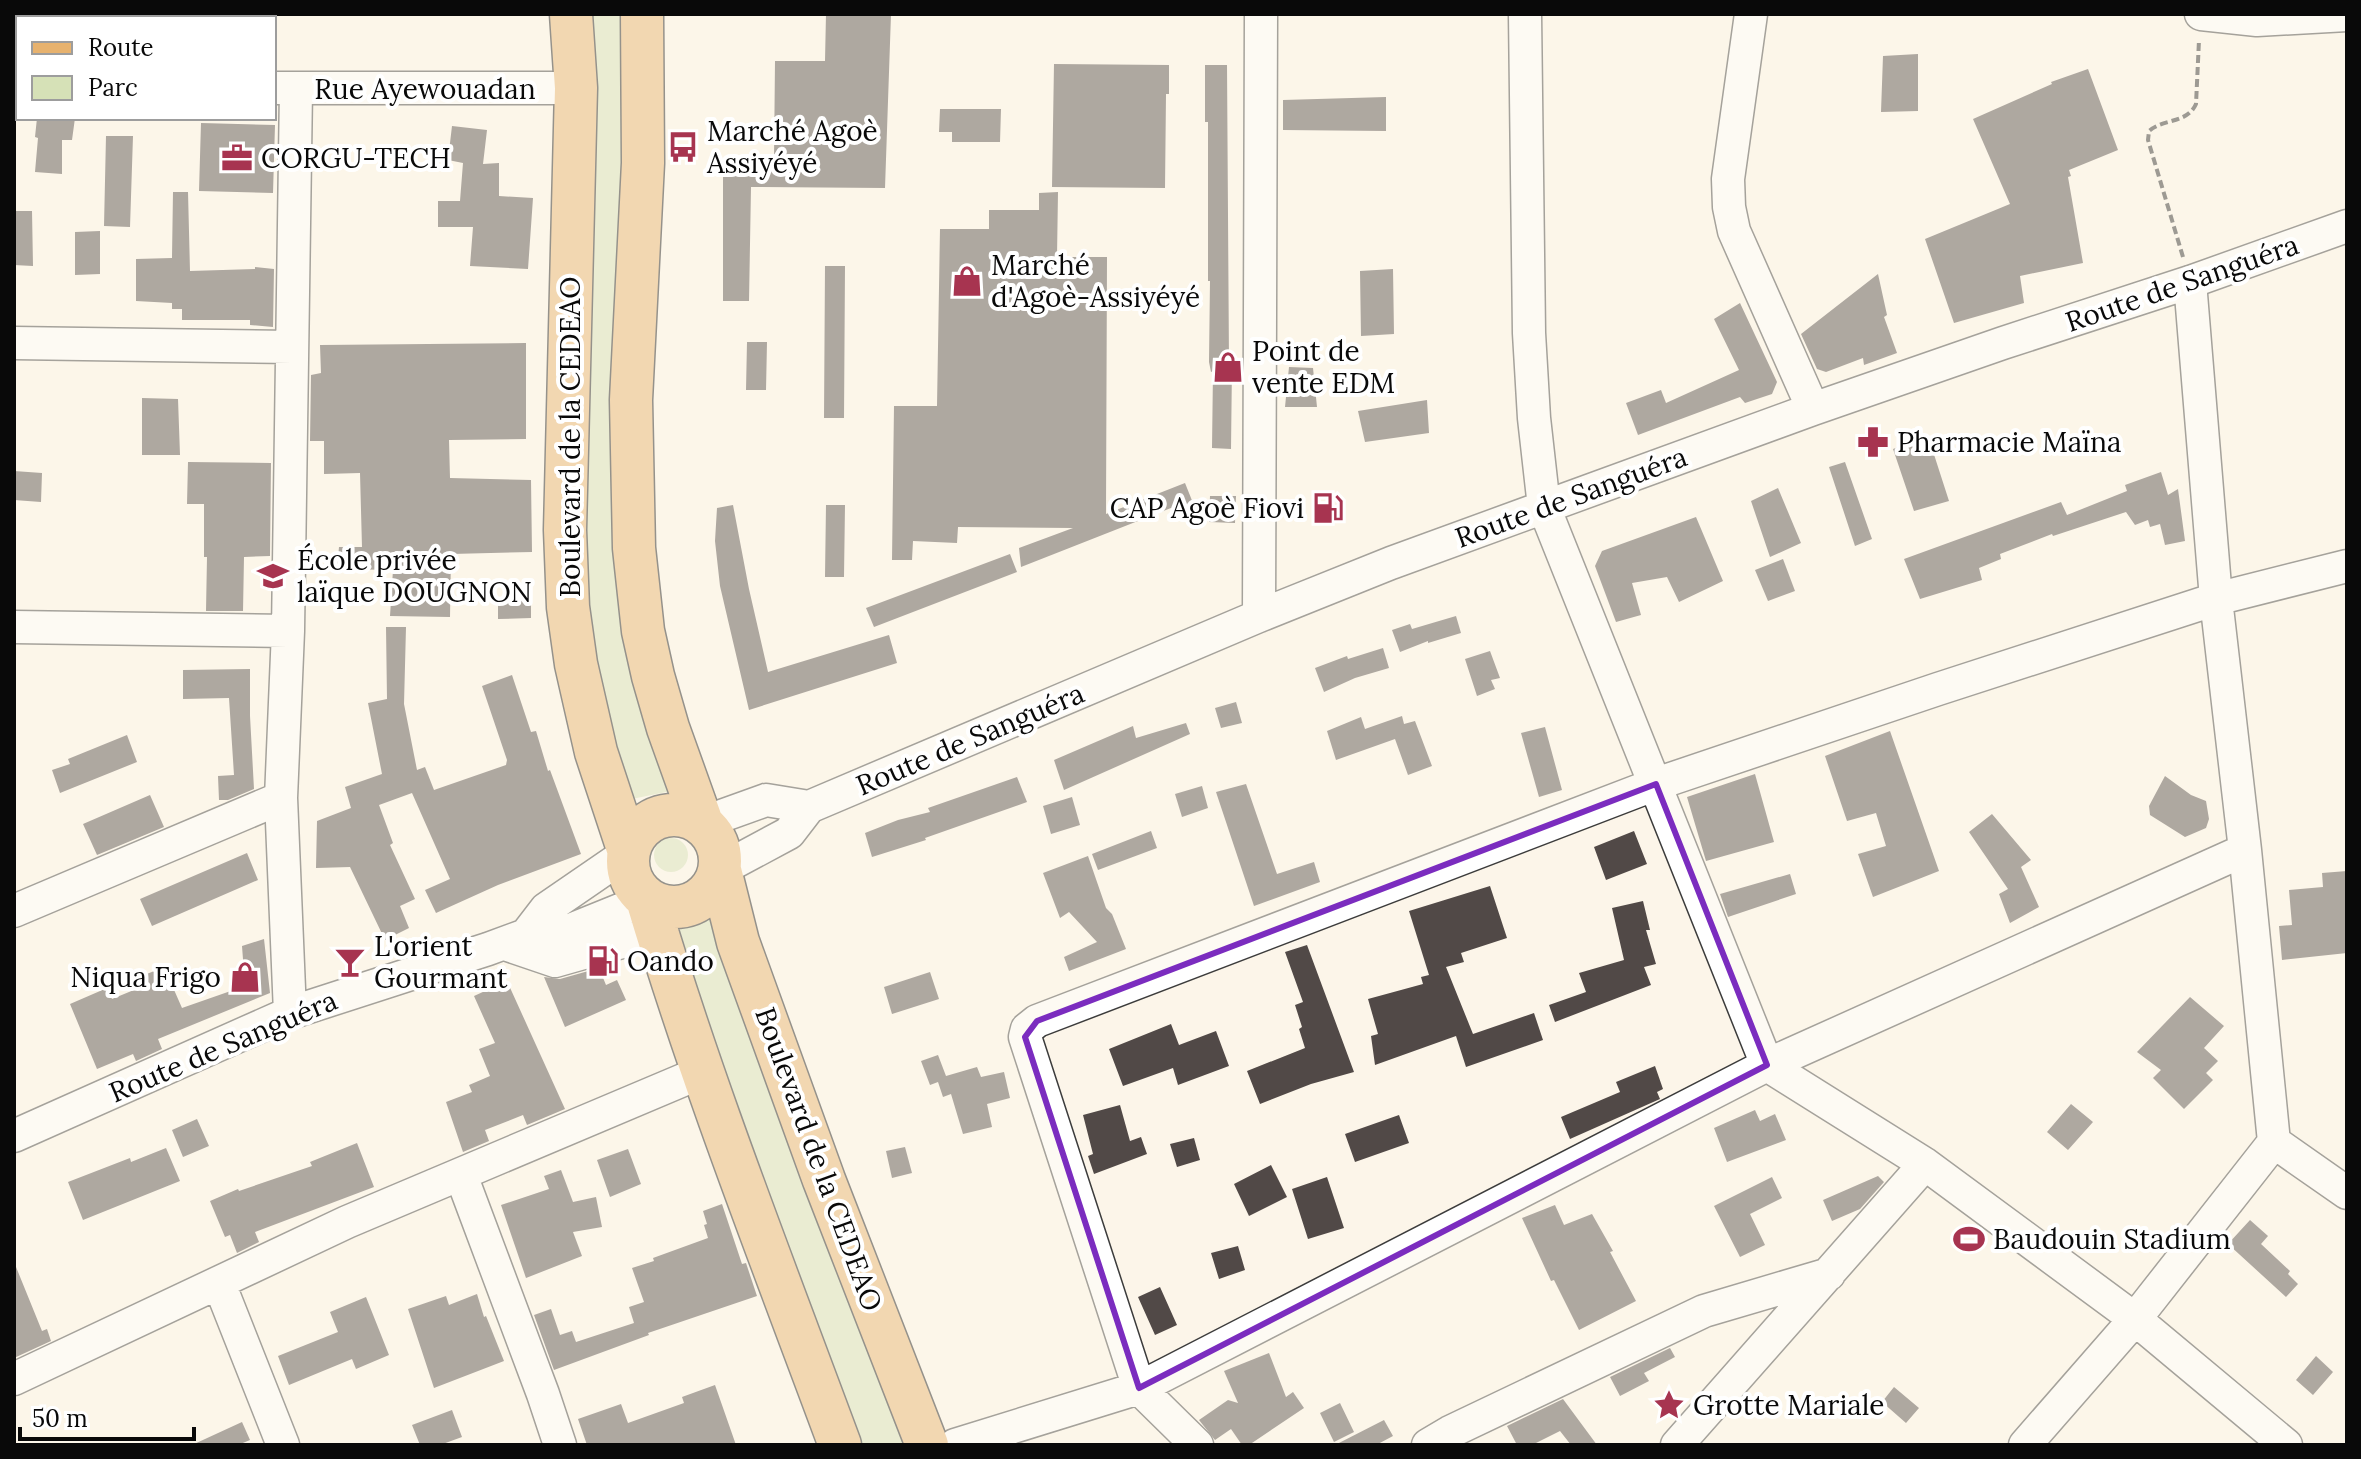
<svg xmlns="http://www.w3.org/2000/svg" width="2361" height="1459" font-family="Lora,serif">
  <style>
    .green { fill: #d6e1b7 }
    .building { fill: #514947 }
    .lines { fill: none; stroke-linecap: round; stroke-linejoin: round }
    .minor-casing { stroke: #3c3c3c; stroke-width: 35 }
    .major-casing { stroke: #1a1a1a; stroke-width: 45 }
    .path { stroke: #2b2b2b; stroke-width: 4; stroke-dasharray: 8 4; stroke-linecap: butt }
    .minor { stroke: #fff; stroke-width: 32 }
    .major { stroke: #e7b26e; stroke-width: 42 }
    .marked { fill: none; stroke: #7b2cbf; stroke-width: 6; stroke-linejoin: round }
    .labels { text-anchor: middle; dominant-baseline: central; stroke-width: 8; stroke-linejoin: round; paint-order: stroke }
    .street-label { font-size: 28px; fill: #090909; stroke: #fff }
    .poi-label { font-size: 28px; fill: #090909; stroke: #fff; text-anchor: start }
  </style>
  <rect width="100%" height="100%" fill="#fcf5e9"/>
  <path class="green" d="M 588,14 L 629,14 L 627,158 L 671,791 L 632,799 L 596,695 L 582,624 Z
    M654 855a17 17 0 1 1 34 0a17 17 0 1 1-34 0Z
    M 712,912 L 908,1445 L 856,1445 L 664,926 Z"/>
  <path class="building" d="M 826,14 L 891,14 L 885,188 L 751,187 L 749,301 L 723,301 L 723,158 L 774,159 L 775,61 L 825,61 Z
    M 1918,54 L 1918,111 L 1881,112 L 1883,56 Z
    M 1054,64 L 1169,65 L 1169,94 L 1166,94 L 1165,188 L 1052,187 Z
    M 1205,65 L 1227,65 L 1229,364 L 1232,364 L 1231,449 L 1212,448 L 1213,371 L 1211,372 L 1209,362 L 1210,281 L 1208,281 L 1208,122 L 1205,122 Z
    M 2088,69 L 2118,150 L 2069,170 L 2071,176 L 2068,177 L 2083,263 L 2020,276 L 2024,303 L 1954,323 L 1925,239 L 2010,204 L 1973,119 L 2052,84 L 2051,82 Z
    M 1386,97 L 1386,131 L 1283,130 L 1283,100 Z
    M 940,109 L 1001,109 L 1000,142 L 952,142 L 952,132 L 939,132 Z
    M 37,118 L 75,118 L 72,140 L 62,140 L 62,174 L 35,172 L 38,138 L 35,137 Z
    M 201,123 L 275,125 L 273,193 L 199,191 Z
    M 452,126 L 487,130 L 483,164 L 499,163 L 499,196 L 533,198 L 528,269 L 470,266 L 473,227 L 438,227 L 438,201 L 460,201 L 463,163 L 448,160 Z
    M 106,136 L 133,136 L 130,227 L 104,226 Z
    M 173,192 L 188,192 L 190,271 L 255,269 L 255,267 L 274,269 L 273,327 L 250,325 L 250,320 L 182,320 L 182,309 L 172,309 L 172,303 L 136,301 L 136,259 L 172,258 Z
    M 1058,192 L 1057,257 L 1107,257 L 1106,514 L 1185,483 L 1195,508 L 1174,516 L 1171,508 L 1021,567 L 1019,548 L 1073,528 L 958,527 L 957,543 L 913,541 L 912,560 L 892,560 L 894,406 L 937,406 L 940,229 L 989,229 L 989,210 L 1039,210 L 1039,193 Z
    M 14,211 L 32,211 L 33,266 L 14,265 Z
    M 100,231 L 100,274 L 75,275 L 75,232 Z
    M 825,266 L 845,266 L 844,418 L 824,418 Z
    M 1393,269 L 1394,334 L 1361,336 L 1360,271 Z
    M 1878,274 L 1887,315 L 1884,317 L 1897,353 L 1864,365 L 1863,358 L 1826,372 L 1817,369 L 1801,334 Z
    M 1740,303 L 1777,382 L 1772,394 L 1745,403 L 1740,397 L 1638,435 L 1626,403 L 1661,390 L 1666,403 L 1739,370 L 1714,319 Z
    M 747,342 L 767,342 L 766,390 L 746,390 Z
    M 526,343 L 526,439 L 449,440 L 450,478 L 531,480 L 532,552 L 451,554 L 450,617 L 390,616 L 393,570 L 337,569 L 339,547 L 362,547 L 360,473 L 324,474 L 324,441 L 310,441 L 311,375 L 321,373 L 320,345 Z
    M 1289,367 L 1313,368 L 1317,407 L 1285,407 Z
    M 142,398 L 178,399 L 180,455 L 142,455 Z
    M 1427,400 L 1429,433 L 1365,442 L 1358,411 Z
    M 1921,439 L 1929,439 L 1949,501 L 1914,511 L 1893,449 Z
    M 188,462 L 271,463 L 270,556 L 244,557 L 243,611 L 206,611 L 207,557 L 204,557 L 204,504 L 187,504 Z
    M 1845,462 L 1872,539 L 1855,546 L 1829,467 Z
    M 14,471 L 42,473 L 41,502 L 14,500 Z
    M 2161,472 L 2168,495 L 2178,489 L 2185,541 L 2165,545 L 2160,524 L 2150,527 L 2148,520 L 2135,525 L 2126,512 L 2053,536 L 2052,534 L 2000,554 L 2001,559 L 1979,568 L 1982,580 L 1920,599 L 1904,559 L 2061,502 L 2067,515 L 2127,491 L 2125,485 Z
    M 1778,488 L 1801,543 L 1770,557 L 1751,501 Z
    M 1210,496 L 1236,496 L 1235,523 L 1209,522 Z
    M 733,505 L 749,589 L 768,672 L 889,635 L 897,663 L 749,710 L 720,586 L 715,541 L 717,508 Z
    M 826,505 L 845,505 L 844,577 L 825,577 Z
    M 1696,517 L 1723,581 L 1679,602 L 1667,577 L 1632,583 L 1641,615 L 1616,622 L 1595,566 L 1602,551 Z
    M 1010,554 L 1017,572 L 874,627 L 866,608 Z
    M 1783,559 L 1795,591 L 1768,601 L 1755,570 Z
    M 531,598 L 531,618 L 498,619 L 498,599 Z
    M 1456,616 L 1461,633 L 1428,643 L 1428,641 L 1400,652 L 1392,630 L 1410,624 L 1412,629 Z
    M 386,627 L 406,627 L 404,704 L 417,770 L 425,767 L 434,790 L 506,765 L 507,760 L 482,686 L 512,675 L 531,732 L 536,731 L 548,771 L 550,770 L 581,854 L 498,885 L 436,913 L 425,890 L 450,879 L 412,793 L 379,805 L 393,843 L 390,845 L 415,899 L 400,906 L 409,928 L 385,940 L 350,867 L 316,868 L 317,821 L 351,808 L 345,787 L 382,774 L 368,703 L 387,699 Z
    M 1383,648 L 1389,668 L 1355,678 L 1324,692 L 1315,668 L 1347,656 L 1348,659 Z
    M 1490,651 L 1500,678 L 1491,680 L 1495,689 L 1477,696 L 1465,659 Z
    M 250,669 L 250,716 L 254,789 L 228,800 L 219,800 L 218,776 L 234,775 L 229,698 L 183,699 L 183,670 Z
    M 1236,702 L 1242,723 L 1221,728 L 1215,708 Z
    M 1402,716 L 1404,724 L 1415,721 L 1432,766 L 1408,775 L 1395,739 L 1336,760 L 1327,731 L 1361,717 L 1365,729 Z
    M 1186,723 L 1190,734 L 1064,790 L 1054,760 L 1133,726 L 1136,738 Z
    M 1545,727 L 1562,790 L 1539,797 L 1521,733 Z
    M 1890,731 L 1939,871 L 1873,897 L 1858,854 L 1886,846 L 1876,813 L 1847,821 L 1825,756 Z
    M 127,735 L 137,762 L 60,793 L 52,770 L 70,764 L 68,759 Z
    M 1755,774 L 1774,842 L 1706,861 L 1687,797 Z
    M 2165,776 L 2191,795 L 2206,801 L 2209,819 L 2206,828 L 2185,837 L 2150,815 L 2149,806 Z
    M 1017,777 L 1027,802 L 925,838 L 926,840 L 872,857 L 865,833 L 898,820 L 930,812 L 928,808 Z
    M 1246,784 L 1277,874 L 1314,862 L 1320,882 L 1254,906 L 1216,792 Z
    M 1202,786 L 1208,808 L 1182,817 L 1175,794 Z
    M 150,795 L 164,827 L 97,855 L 83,824 Z
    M 1072,797 L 1080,825 L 1051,834 L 1043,806 Z
    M 1992,814 L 2031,860 L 2021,867 L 2039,907 L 2010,923 L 1999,894 L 2008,889 L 1969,832 Z
    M 1151,831 L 1157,848 L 1098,870 L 1092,854 Z
    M 1634,831 L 1647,864 L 1606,880 L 1594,847 Z
    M 247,853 L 258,880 L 152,926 L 140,899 Z
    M 1088,856 L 1106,908 L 1112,914 L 1126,949 L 1069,971 L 1064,957 L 1097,942 L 1069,912 L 1060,918 L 1043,873 Z
    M 2347,871 L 2347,953 L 2282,960 L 2279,926 L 2292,925 L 2289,890 L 2323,887 L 2322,873 Z
    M 1790,874 L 1796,894 L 1728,917 L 1720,894 Z
    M 1490,886 L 1507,938 L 1461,953 L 1464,962 L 1446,967 L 1473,1034 L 1534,1013 L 1543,1040 L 1466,1067 L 1456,1036 L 1375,1065 L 1371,1036 L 1378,1034 L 1368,999 L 1423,984 L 1421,977 L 1429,975 L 1409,911 Z
    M 1643,901 L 1650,930 L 1646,930 L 1656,964 L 1644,967 L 1651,985 L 1555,1022 L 1549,1005 L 1586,992 L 1579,973 L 1624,960 L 1612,908 Z
    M 264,939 L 270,993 L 158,1039 L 162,1049 L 136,1061 L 133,1054 L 97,1069 L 70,1004 L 107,988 L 112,999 L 146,985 L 142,976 L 164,967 L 182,1008 L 245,986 L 242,946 Z
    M 1307,945 L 1354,1072 L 1311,1084 L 1260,1104 L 1247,1071 L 1305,1048 L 1299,1029 L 1302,1027 L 1295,1005 L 1303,1002 L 1285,952 Z
    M 599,968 L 606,985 L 617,980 L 626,1000 L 565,1027 L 544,977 L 560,979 Z
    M 930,972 L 939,999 L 892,1014 L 884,987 Z
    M 507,981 L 565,1109 L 527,1125 L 523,1115 L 485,1130 L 489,1141 L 463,1152 L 446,1102 L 472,1092 L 469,1085 L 490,1076 L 479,1049 L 495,1043 L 474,996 Z
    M 2190,997 L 2224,1026 L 2204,1048 L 2218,1061 L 2206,1073 L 2213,1080 L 2184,1109 L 2153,1078 L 2161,1070 L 2137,1052 Z
    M 1171,1024 L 1179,1045 L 1216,1031 L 1229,1066 L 1178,1085 L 1173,1068 L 1123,1086 L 1109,1049 Z
    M 938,1055 L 946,1076 L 977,1067 L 981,1077 L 1004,1072 L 1010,1098 L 987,1104 L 992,1127 L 963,1134 L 951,1094 L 943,1097 L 938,1082 L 930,1085 L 921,1061 Z
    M 1655,1066 L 1663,1089 L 1657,1092 L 1660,1099 L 1570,1139 L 1561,1117 L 1620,1092 L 1616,1082 Z
    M 2071,1104 L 2093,1122 L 2068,1150 L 2047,1132 Z
    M 1120,1105 L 1130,1141 L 1141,1137 L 1147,1154 L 1094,1174 L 1088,1156 L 1093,1154 L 1083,1115 Z
    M 1755,1110 L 1760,1121 L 1775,1114 L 1786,1140 L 1727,1162 L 1714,1128 Z
    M 1399,1115 L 1409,1143 L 1355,1162 L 1345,1134 Z
    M 197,1119 L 209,1146 L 183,1157 L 172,1130 Z
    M 1194,1138 L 1200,1160 L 1177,1167 L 1170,1144 Z
    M 357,1143 L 374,1187 L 255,1232 L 259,1242 L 237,1253 L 230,1235 L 225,1237 L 210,1201 L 238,1189 L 239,1191 L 312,1166 L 310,1162 Z
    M 905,1147 L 912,1173 L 892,1178 L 886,1151 Z
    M 166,1148 L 180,1181 L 83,1220 L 68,1182 L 130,1158 L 131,1162 Z
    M 628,1149 L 641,1184 L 610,1197 L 597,1160 Z
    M 1271,1165 L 1287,1197 L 1249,1216 L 1234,1184 Z
    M 561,1170 L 573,1202 L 596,1197 L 602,1227 L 573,1232 L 582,1256 L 526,1278 L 501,1205 L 549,1189 L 544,1176 Z
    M 1878,1176 L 1884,1182 L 1860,1209 L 1832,1221 L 1823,1200 Z
    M 1327,1177 L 1344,1228 L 1308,1239 L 1292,1189 Z
    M 1772,1177 L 1782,1198 L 1750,1214 L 1765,1245 L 1740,1257 L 1714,1206 Z
    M 722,1204 L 742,1264 L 746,1263 L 757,1296 L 648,1333 L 649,1335 L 554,1370 L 534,1315 L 551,1309 L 560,1335 L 572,1331 L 576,1342 L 634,1323 L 629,1307 L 644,1302 L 632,1268 L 654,1261 L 653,1258 L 708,1238 L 704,1225 L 707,1224 L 703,1211 Z
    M 1555,1205 L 1564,1225 L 1592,1214 L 1613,1251 L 1610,1252 L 1636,1301 L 1579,1330 L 1554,1280 L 1551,1281 L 1522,1218 Z
    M 2250,1220 L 2268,1236 L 2261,1244 L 2290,1271 L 2288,1274 L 2298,1284 L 2286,1297 L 2228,1244 Z
    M 1238,1246 L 1245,1270 L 1219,1279 L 1211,1253 Z
    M 14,1262 L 42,1331 L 47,1329 L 51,1341 L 14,1358 Z
    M 1160,1287 L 1177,1325 L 1155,1335 L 1138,1297 Z
    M 477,1294 L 484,1317 L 486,1316 L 504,1361 L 434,1388 L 408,1309 L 446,1296 L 449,1305 Z
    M 366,1297 L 389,1355 L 356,1369 L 352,1359 L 289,1385 L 278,1356 L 338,1332 L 330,1312 Z
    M 1670,1348 L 1675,1357 L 1644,1373 L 1649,1381 L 1620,1396 L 1610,1377 Z
    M 1269,1353 L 1286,1397 L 1293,1392 L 1304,1408 L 1249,1445 L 1242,1445 L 1231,1429 L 1215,1440 L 1199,1420 L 1228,1400 L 1238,1403 L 1224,1371 Z
    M 2316,1356 L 2333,1372 L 2313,1395 L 2296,1380 Z
    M 715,1385 L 736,1445 L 587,1445 L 578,1419 L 621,1404 L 628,1423 L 684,1403 L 682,1397 Z
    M 1894,1387 L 1919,1408 L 1906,1423 L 1882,1402 Z
    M 1563,1399 L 1597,1445 L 1571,1445 L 1560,1431 L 1532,1445 L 1517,1445 L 1507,1426 Z
    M 1340,1403 L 1354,1432 L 1334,1442 L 1320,1413 Z
    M 452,1410 L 462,1437 L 440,1445 L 420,1445 L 412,1425 Z
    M 1384,1420 L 1393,1436 L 1376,1445 L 1335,1445 Z
    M 242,1422 L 250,1440 L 238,1445 L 192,1445 Z"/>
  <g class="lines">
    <defs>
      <path id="minor" d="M 1525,14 L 1529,333 L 1534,418 L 1544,507 L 1767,1065 L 1925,1164 L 2135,1319 L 2286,1445
        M 1751,14 L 1728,179 L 1729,207 L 1734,231 L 1813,409
        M 2201,14 L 2257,20 L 2347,15
        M 14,80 L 18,80
        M 274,88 L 576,88
        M 14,343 L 292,347
        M 1259,616 L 1261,14
        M 14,627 L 288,631
        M 702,823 L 766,800 L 809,807
        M 720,870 L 789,833 L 809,807 L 1259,616 L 1391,563 L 1813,409 L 2003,343 L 2190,282 L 2347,226
        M 14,911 L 281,798
        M 526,935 L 546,909 L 629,852
        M 505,944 L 555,961 L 657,932
        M 290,1013 L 281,798 L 288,631 L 296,89
        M 14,1136 L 290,1013 L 488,949 L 526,935 L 558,935 L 647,899
        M 2274,1142 L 2347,1193
        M 461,1175 L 543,1394 L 560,1445
        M 219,1283 L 283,1445
        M 14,1379 L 347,1222 L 702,1072
        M 955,1445 L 1139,1388 L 1767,1065 L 2245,850
        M 1197,1445 L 1139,1388 L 1025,1037 L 1027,1029 L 1037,1021 L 1656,784 L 1938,689 L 2216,599 L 2347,566
        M 1428,1445 L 1450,1432 L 1704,1311 L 1829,1274
        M 1677,1445 L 1925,1164
        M 2025,1445 L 2135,1319 L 2274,1142 L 2245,850 L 2216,599 L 2190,282"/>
      <path id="major" d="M 571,14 L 576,88 L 565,530 L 568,607 L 576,664 L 596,752 L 629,852
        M 642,14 L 643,163 L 631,400 L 634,548 L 643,631 L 653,676 L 668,728 L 702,823
        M628 861a46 46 0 1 1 92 0a46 46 0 1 1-92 0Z
        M 720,870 L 738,942 L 824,1180 L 927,1445
        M 647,899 C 702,1084 773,1264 840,1445"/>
    </defs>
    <use href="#minor" class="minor-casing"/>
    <use href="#major" class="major-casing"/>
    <path class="path" d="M 2183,257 L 2148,140 L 2149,131 C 2164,118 2187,124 2196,104 L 2199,40"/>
    <use href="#minor" class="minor"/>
    <use href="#major" class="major"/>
  </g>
  <path d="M0 0H2361V1459H0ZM 1656,784 L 1767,1065 L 1139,1388 L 1025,1037 L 1037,1021 Z" fill="#fcf5e9" fill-opacity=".55" fill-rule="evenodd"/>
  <path class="marked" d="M 1656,784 L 1767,1065 L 1139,1388 L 1025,1037 L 1037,1021 Z"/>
  <defs>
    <symbol id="bus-bare" viewBox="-9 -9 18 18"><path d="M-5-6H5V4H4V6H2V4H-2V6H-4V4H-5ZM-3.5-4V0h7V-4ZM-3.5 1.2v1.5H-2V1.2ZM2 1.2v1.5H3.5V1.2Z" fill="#a73450" stroke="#fff" stroke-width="2.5" paint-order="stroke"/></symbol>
    <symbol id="office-bare" viewBox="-9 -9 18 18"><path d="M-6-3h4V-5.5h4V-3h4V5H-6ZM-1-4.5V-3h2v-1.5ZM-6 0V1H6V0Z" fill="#a73450" stroke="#fff" stroke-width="2.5" paint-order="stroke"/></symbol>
    <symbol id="shop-bare" viewBox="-9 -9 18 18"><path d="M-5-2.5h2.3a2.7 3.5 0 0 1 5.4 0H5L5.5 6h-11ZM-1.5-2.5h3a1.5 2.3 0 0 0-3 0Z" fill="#a73450" stroke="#fff" stroke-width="2.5" paint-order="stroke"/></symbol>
    <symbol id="pharmacy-bare" viewBox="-9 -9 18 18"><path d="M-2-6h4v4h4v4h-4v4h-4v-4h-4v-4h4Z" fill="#a73450" stroke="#fff" stroke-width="2.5" paint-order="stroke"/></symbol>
    <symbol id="fuel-bare" viewBox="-9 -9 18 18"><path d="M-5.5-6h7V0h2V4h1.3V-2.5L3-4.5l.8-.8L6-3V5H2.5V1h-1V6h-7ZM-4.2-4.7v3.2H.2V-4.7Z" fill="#a73450" stroke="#fff" stroke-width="2.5" paint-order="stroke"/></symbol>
    <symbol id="school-bare" viewBox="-9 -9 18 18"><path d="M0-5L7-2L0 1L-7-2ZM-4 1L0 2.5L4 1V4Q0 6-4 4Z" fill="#a73450" stroke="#fff" stroke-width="2.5" paint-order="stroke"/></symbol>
    <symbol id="bar-bare" viewBox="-9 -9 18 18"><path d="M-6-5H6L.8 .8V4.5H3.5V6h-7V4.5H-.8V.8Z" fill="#a73450" stroke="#fff" stroke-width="2.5" paint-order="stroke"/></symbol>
    <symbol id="stadium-bare" viewBox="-9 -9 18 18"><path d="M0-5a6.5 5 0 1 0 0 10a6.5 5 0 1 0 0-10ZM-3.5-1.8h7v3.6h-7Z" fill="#a73450" stroke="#fff" stroke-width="2.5" paint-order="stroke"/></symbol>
    <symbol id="sight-bare" viewBox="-9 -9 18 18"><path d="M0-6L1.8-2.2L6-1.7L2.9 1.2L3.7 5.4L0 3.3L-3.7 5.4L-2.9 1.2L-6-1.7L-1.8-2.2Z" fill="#a73450" stroke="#fff" stroke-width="2.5" paint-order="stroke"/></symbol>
  </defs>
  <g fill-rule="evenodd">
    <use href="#bus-bare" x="661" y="125" width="44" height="44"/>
    <use href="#office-bare" x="215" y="136" width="44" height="44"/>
    <use href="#shop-bare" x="945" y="259" width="44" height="44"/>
    <use href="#shop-bare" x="1206" y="345" width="44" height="44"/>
    <use href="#pharmacy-bare" x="1851" y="420" width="44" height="44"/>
    <use href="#fuel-bare" x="1306" y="486" width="44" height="44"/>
    <use href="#school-bare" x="251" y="554" width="44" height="44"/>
    <use href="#fuel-bare" x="581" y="939" width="44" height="44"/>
    <use href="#bar-bare" x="328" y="940" width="44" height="44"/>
    <use href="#shop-bare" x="223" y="955" width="44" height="44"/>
    <use href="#stadium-bare" x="1947" y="1217" width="44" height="44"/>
    <use href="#sight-bare" x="1647" y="1383" width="44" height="44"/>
  </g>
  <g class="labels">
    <g class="street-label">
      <text x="425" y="89">Rue Ayewouadan</text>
      <text transform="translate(2182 283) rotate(-19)">Route de Sanguéra</text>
      <text transform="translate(570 437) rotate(-90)">Boulevard de la CEDEAO</text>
      <text transform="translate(1571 497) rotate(-20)">Route de Sanguéra</text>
      <text transform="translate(970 739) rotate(-23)">Route de Sanguéra</text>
      <text transform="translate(223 1046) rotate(-23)">Route de Sanguéra</text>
      <text transform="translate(819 1159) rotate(70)">Boulevard de la CEDEAO</text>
    </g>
    <g class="poi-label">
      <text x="707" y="131">Marché Agoè<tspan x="707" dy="32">Assiyéyé</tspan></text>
      <text x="261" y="158">CORGU-TECH</text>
      <text x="991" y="265">Marché<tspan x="991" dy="32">d'Agoè-Assiyéyé</tspan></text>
      <text x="1252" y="351">Point de<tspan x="1252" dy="32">vente EDM</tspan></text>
      <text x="1897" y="442">Pharmacie Maïna</text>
      <text x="1304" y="508" text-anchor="end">CAP Agoè Fiovi</text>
      <text x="297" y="560">École privée<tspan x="297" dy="32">laïque DOUGNON</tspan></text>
      <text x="374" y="946">L'orient<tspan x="374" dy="32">Gourmant</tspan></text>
      <text x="627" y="961">Oando</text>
      <text x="221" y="977" text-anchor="end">Niqua Frigo</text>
      <text x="1993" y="1239">Baudouin Stadium</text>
      <text x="1693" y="1405">Grotte Mariale</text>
    </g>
  </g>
  <rect width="2361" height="1459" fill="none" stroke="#090909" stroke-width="32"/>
  <rect x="16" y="16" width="260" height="104" fill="#ffffff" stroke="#9d9d9d" stroke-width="2"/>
  <rect x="32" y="42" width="40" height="12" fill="#e7b26e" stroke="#9d9d9d" stroke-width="2"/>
  <text x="88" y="56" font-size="24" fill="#090909">Route</text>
  <rect x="32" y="76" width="40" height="24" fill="#d6e1b7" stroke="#9d9d9d" stroke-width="2"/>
  <text x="88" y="96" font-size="24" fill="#090909">Parc</text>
  <path d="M20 1427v12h174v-12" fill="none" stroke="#090909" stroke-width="4"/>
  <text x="32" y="1427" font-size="24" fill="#090909" stroke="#ffffff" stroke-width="6" paint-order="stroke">50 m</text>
</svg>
